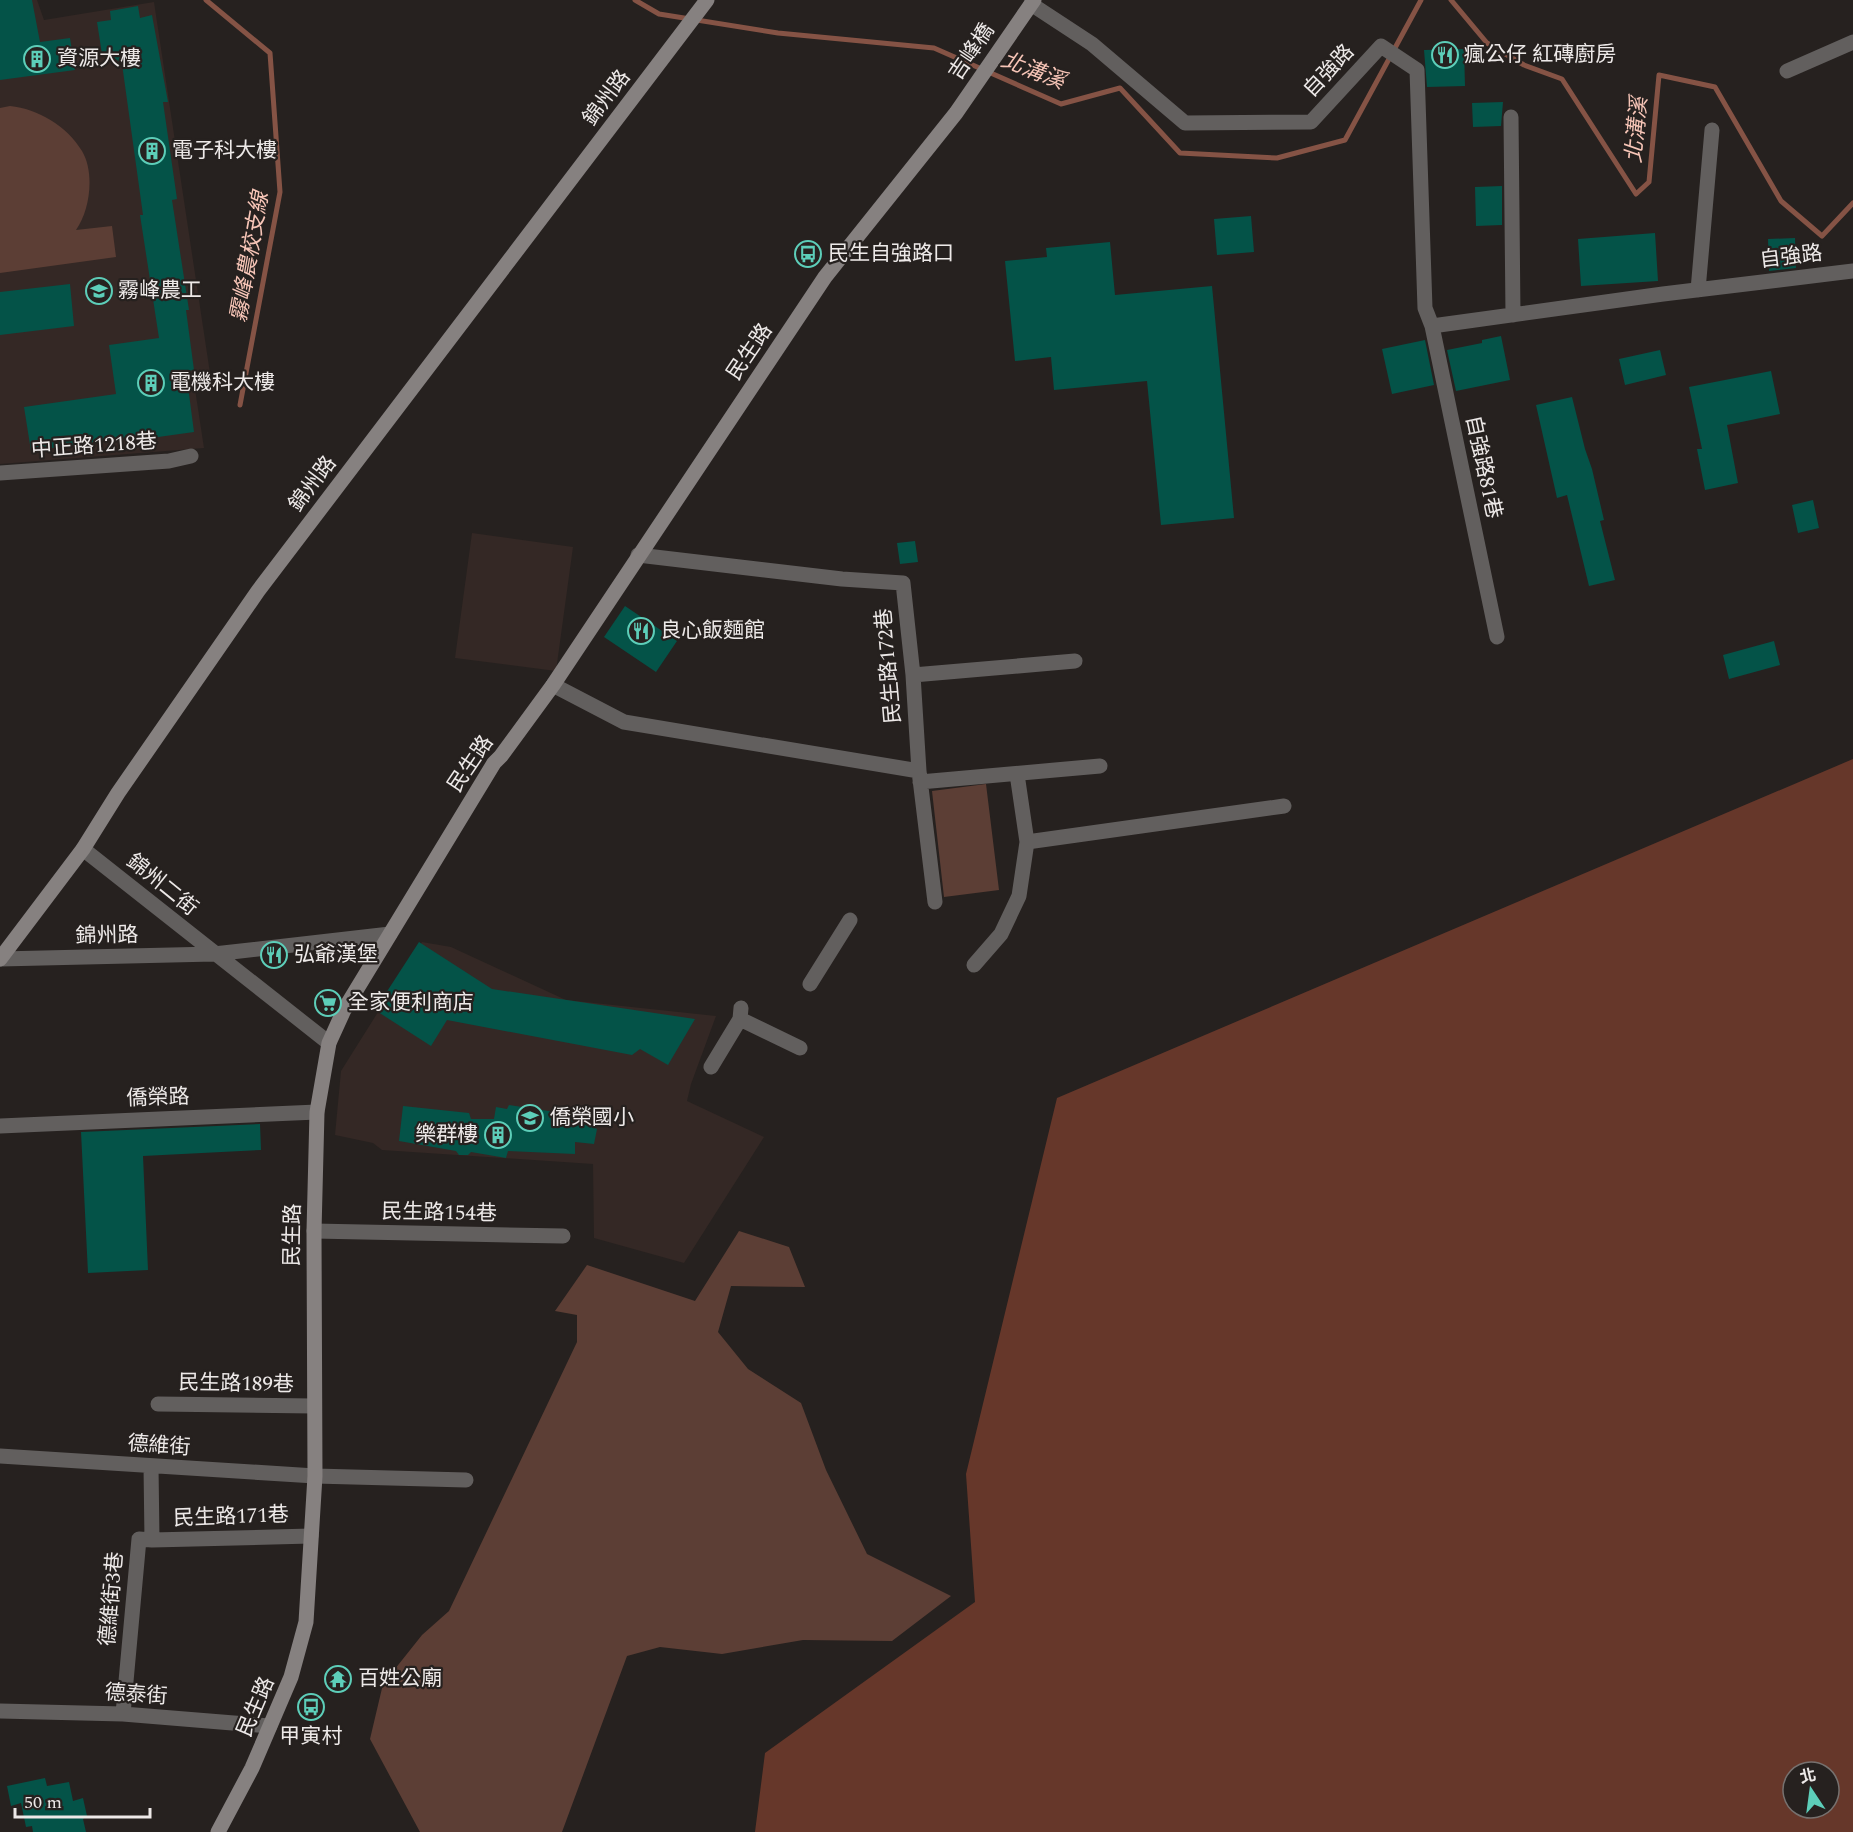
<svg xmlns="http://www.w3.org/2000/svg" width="1853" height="1832" font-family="Spectral,'Noto Sans TC',serif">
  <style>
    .built { fill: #342825 }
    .green { fill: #5c3e35 }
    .forest { fill: #66372a; fill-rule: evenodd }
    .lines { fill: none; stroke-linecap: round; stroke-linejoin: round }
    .stream { stroke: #855345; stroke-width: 5 }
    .building { fill: #045348 }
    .street { stroke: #625f5e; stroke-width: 15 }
    .secondary { stroke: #868180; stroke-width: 15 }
    .labels { text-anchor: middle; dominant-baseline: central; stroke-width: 4.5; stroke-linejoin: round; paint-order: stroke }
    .street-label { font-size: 21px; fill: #ede9e8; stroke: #26211f }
    .poi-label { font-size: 21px; fill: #ede9e8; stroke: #26211f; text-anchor: start }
    .water-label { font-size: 22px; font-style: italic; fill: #f7c5b7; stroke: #26211f }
  </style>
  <rect width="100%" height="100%" fill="#26211f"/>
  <path class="built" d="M 0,0 L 37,0 L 44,20 L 154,2 L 210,373 L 193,376 L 204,448 L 0,464 Z
    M 472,533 L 573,547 L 556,671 L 455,658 Z
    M 422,942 L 451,947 L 566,1000 L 716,1016 L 691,1084 L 687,1101 L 764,1137 L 684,1263 L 594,1238 L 593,1164 L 382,1150 L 373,1143 L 335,1135 L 341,1071 Z"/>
  <path class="green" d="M 10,106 C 38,109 67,126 82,151 C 95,173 90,210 76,230 L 112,226 L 116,257 L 0,273 L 0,108 Z
    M 986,784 L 999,890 L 944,897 L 932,791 Z
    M 739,1231 L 789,1247 L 805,1287 L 731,1286 L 718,1332 L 748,1369 L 801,1403 L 826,1470 L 867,1554 L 951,1596 L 892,1641 L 803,1640 L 722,1654 L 660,1647 L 627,1656 L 562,1832 L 420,1832 L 370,1739 L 383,1684 L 422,1635 L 449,1611 L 577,1342 L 577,1315 L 555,1311 L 587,1265 L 695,1301 Z"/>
  <path class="forest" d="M 1853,759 L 1853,1832 L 755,1832 L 765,1753 L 975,1602 L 966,1474 L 1057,1098 ZM 1793,1772 L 1829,1772 L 1829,1808 L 1793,1808 Z"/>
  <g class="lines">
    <path class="stream" d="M 206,0 L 270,53 L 280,192 L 240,405
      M 635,0 L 659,14 L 778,33 L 934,48 L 1061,104 L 1120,88 L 1180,153 L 1277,158 L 1345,140 L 1421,0
      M 1451,0 L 1487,43 L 1524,65 L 1562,79 L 1636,194 L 1649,182 L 1659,75 L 1715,87 L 1781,201 L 1822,236 L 1853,203"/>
  </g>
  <path class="building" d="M 0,0 L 32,0 L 40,42 L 70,38 L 75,70 L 0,80 Z
    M 138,6 L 140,18 L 152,15 L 168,102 L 163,102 L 177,199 L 172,200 L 189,310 L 186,310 L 194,370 L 186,371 L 194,432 L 151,438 L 150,434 L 31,451 L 24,407 L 116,394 L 109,345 L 159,338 L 140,215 L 143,215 L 122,64 L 107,52 L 102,54 L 97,22 L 111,20 L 110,11 Z
    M 1464,49 L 1465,86 L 1427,87 L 1424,50 Z
    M 1503,102 L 1501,126 L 1473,127 L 1472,103 Z
    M 1502,186 L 1502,225 L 1476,226 L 1475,187 Z
    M 1251,216 L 1254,252 L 1217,255 L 1214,219 Z
    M 1655,233 L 1658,281 L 1581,286 L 1578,239 Z
    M 1795,238 L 1796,268 L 1769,271 L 1768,239 Z
    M 1110,242 L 1115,295 L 1212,286 L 1234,518 L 1161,525 L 1147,381 L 1054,390 L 1051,357 L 1015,361 L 1005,261 L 1047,257 L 1046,248 Z
    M 70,284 L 74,326 L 0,335 L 0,292 Z
    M 1501,336 L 1510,380 L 1456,391 L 1447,350 L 1482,343 L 1482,340 Z
    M 1425,340 L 1434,385 L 1392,394 L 1382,349 Z
    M 1660,350 L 1666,375 L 1625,385 L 1619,359 Z
    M 1771,371 L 1780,414 L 1727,425 L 1738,483 L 1705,490 L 1697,449 L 1702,449 L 1689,387 Z
    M 1572,397 L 1585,449 L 1592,469 L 1604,520 L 1600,521 L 1615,580 L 1589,586 L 1567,495 L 1557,498 L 1536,405 Z
    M 1813,500 L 1819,528 L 1798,533 L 1792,505 Z
    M 915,541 L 918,562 L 900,564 L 897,543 Z
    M 625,606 L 677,641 L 656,672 L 604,637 Z
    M 1774,641 L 1780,665 L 1729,679 L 1723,655 Z
    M 419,942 L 492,989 L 695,1019 L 668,1065 L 640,1049 L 632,1055 L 447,1020 L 431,1046 L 375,1010 Z
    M 509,1105 L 575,1115 L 581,1121 L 597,1129 L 594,1144 L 575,1142 L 575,1154 L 508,1151 L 506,1158 L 471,1152 L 468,1155 L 459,1155 L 456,1151 L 399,1141 L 403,1106 L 469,1113 L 471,1119 L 494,1119 L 496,1107 L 507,1109 Z
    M 260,1124 L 261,1150 L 143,1156 L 148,1270 L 88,1273 L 81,1132 Z
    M 45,1778 L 47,1786 L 69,1782 L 73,1801 L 83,1798 L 87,1816 L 83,1819 L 86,1832 L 33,1832 L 32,1826 L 26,1827 L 21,1803 L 11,1806 L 7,1786 Z"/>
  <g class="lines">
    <path class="street" d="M 1031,4 L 1092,44 L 1185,123 L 1311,122 L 1381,46 L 1417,70 L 1425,308 L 1432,326 L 1497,637
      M 1787,71 L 1853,42
      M 1511,117 L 1513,315
      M 1698,290 L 1712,130
      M 1432,326 L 1663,294 L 1853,271
      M 0,473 L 169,461 L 191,456
      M 638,555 L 842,579 L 903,583 L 913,675 L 919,771 L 935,902
      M 913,675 L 1075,661
      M 553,685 L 624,722 L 919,771
      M 920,782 L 1100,766
      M 1027,842 L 1284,806
      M 83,849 L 329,1043
      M 0,959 L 214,954 L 390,934
      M 974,965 L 1001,934 L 1019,896 L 1027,842 L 1017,774
      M 810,984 L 850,920
      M 740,1019 L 800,1048
      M 711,1067 L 740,1019 L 741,1008
      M 0,1126 L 317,1112
      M 314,1231 L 563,1236
      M 158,1404 L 314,1406
      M 0,1456 L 315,1476 L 466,1480
      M 152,1540 L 311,1536
      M 0,1711 L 123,1714 L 270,1726
      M 123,1714 L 139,1539 L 152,1540 L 151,1466"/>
    <path class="secondary" d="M 0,959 L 83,849 L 118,793 L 258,591 L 707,0
      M 218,1832 L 252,1768 L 291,1677 L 306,1622 L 315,1476 L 314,1231 L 317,1112 L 329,1043 L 344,1010 L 494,763 L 501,756 L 553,685 L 825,277 L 956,113 L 1034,0"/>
  </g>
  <defs>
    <symbol id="restaurant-ring" viewBox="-11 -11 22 22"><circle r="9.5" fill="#26211f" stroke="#5dceb9" stroke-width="1.5"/><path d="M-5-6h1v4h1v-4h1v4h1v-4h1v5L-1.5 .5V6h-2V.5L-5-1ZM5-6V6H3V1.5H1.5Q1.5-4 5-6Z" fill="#5dceb9"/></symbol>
    <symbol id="building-ring" viewBox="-11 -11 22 22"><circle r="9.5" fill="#26211f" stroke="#5dceb9" stroke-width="1.5"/><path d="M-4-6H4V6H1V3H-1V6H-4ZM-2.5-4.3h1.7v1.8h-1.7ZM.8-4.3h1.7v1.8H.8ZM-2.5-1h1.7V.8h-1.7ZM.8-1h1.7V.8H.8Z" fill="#5dceb9"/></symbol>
    <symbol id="bus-ring" viewBox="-11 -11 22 22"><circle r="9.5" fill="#26211f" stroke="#5dceb9" stroke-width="1.5"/><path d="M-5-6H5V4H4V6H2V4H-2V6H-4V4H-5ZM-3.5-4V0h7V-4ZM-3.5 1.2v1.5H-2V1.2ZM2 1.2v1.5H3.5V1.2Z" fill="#5dceb9"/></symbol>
    <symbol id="school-ring" viewBox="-11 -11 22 22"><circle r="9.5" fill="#26211f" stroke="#5dceb9" stroke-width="1.5"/><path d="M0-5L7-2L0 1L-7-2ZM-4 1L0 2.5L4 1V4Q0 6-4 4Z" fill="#5dceb9"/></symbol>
    <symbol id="supermarket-ring" viewBox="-11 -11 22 22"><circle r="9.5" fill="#26211f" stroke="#5dceb9" stroke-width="1.5"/><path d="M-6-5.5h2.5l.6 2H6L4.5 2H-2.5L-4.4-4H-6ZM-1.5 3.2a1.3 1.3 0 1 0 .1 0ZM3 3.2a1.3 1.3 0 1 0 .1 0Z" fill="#5dceb9"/></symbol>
    <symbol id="temple-ring" viewBox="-11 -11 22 22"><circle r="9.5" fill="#26211f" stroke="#5dceb9" stroke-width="1.5"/><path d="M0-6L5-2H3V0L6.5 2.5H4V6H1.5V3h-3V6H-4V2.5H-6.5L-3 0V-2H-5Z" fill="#5dceb9"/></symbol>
  </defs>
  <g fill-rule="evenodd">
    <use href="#restaurant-ring" x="1430" y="40" width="30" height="30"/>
    <use href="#building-ring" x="22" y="44" width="30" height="30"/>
    <use href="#building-ring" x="137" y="136" width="30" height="30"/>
    <use href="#bus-ring" x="793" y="239" width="30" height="30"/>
    <use href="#school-ring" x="84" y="276" width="30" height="30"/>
    <use href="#building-ring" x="136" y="368" width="30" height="30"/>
    <use href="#restaurant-ring" x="626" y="616" width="30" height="30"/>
    <use href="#restaurant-ring" x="259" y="940" width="30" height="30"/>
    <use href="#supermarket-ring" x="313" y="988" width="30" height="30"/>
    <use href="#school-ring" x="515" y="1103" width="30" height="30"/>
    <use href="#building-ring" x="483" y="1120" width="30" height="30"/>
    <use href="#temple-ring" x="323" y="1664" width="30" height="30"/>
    <use href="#bus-ring" x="296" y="1692" width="30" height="30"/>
  </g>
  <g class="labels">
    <g class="street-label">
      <text transform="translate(972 52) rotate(-56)">吉峰橋</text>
      <text transform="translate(1329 71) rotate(-47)">自強路</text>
      <text transform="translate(607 98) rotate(-53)">錦州路</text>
      <text transform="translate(1791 257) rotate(-7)">自強路</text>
      <text transform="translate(750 352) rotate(-56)">民生路</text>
      <text transform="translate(94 446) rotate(-4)">中正路1218巷</text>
      <text transform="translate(1483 467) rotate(78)">自強路81巷</text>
      <text transform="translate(313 484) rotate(-53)">錦州路</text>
      <text transform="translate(889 666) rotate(-95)">民生路172巷</text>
      <text transform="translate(471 764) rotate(-56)">民生路</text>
      <text transform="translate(162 885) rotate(39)">錦州二街</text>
      <text transform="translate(107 936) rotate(-1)">錦州路</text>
      <text transform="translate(158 1098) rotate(-2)">僑榮路</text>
      <text transform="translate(439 1213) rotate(1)">民生路154巷</text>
      <text transform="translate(293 1235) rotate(-89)">民生路</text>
      <text transform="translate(236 1384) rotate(1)">民生路189巷</text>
      <text transform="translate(159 1446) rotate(4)">德維街</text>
      <text transform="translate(231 1517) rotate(-2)">民生路171巷</text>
      <text transform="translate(112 1599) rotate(-85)">德維街3巷</text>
      <text transform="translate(136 1695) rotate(4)">德泰街</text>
      <text transform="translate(256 1707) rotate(-67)">民生路</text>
    </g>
    <g class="poi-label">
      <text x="1464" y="55">瘋公仔 紅磚廚房</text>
      <text x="57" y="59">資源大樓</text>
      <text x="172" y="151">電子科大樓</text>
      <text x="828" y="254">民生自強路口</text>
      <text x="118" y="291">霧峰農工</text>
      <text x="170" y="383">電機科大樓</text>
      <text x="660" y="631">良心飯麵館</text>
      <text x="294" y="955">弘爺漢堡</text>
      <text x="348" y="1003">全家便利商店</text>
      <text x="550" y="1118">僑榮國小</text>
      <text x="478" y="1135" text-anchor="end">樂群樓</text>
      <text x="358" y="1679">百姓公廟</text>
      <text x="311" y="1737" text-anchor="middle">甲寅村</text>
    </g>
    <g class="water-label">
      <text transform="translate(1033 71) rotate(21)">北溝溪</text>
      <text transform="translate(1637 130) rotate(-85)">北溝溪</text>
      <text transform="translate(250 257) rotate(-80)">霧峰農校支線</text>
    </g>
  </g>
  <g transform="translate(1811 1790) rotate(347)"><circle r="28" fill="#26211f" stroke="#76716f" stroke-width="1.5"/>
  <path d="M0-4.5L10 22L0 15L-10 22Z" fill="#5dceb9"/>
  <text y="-9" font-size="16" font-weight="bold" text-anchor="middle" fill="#ede9e8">北</text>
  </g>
  <path d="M15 1808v9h135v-9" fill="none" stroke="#ede9e8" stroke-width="3"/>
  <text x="24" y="1808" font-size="18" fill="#ede9e8" stroke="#26211f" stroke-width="4.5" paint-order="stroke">50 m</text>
</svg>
